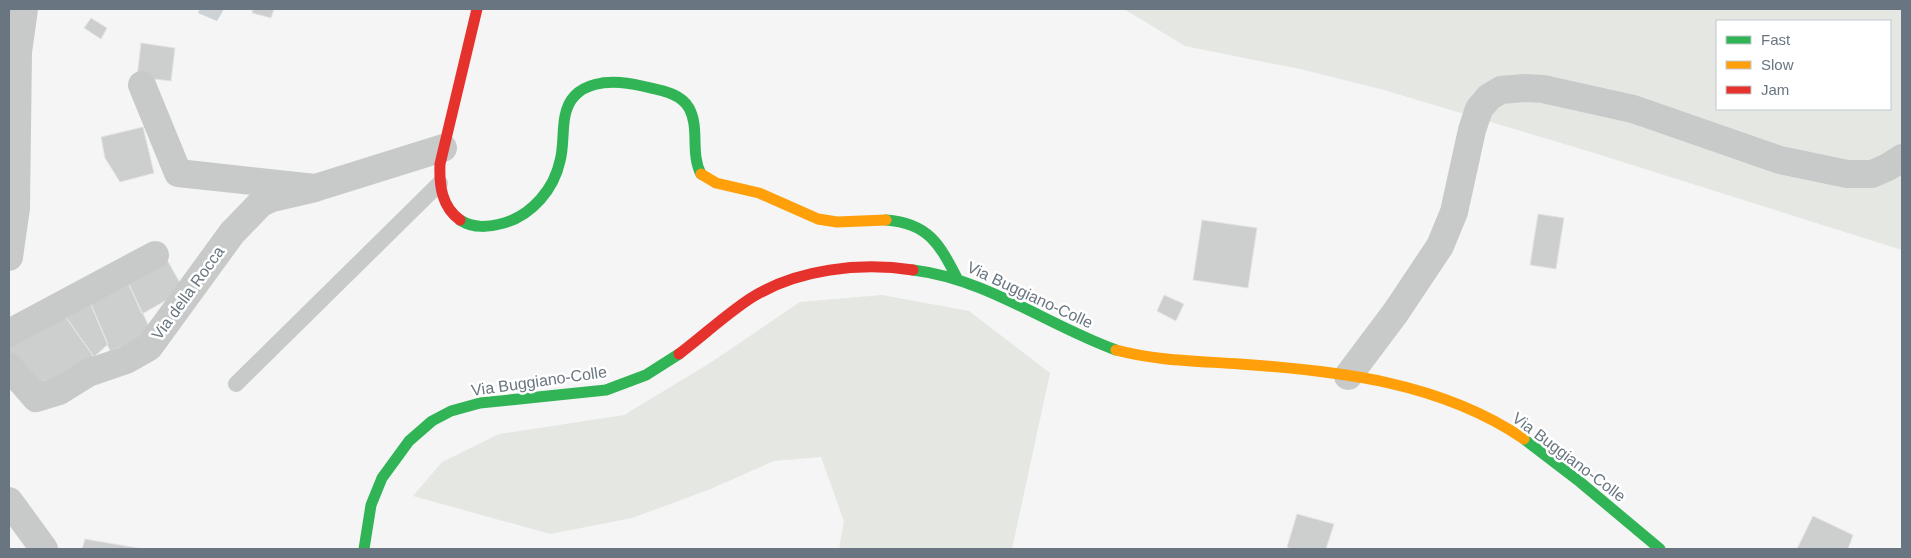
<svg xmlns="http://www.w3.org/2000/svg" width="1911" height="558" font-family="Arial,sans-serif">
  <style>
    .green { fill: #e5e7e3; fill-rule: evenodd }
    .water { fill: #ccd2d6 }
    .building { fill: #cdcece; stroke: #e4e4e4 }
    .lines { fill: none; stroke-linecap: round; stroke-linejoin: round }
    .lane { stroke: #c8caca; stroke-width: 16 }
    .street { stroke: #c8caca; stroke-width: 28 }
    .fast { stroke: #30b455; stroke-width: 11 }
    .slow { stroke: #ff9f0a; stroke-width: 11 }
    .jam { stroke: #e5322d; stroke-width: 11 }
    .labels { text-anchor: middle; dominant-baseline: central; stroke-width: 5; stroke-linejoin: round; paint-order: stroke }
    .street-label { font-size: 16px; fill: #697681; stroke: #fff }
  </style>
  <rect width="100%" height="100%" fill="#f5f5f5"/>
  <path class="green" d="M 1124,9 L 1902,9 L 1902,250 L 1591,152 L 1384,90 L 1300,69 L 1185,46 ZM 1717,21 L 1890,21 L 1890,109 L 1717,109 Z
    M 882,295 L 969,311 L 1050,373 L 1012,549 L 839,549 L 844,521 L 821,457 L 774,461 L 708,490 L 632,518 L 550,534 L 413,496 L 442,462 L 499,434 L 624,415 L 710,363 L 800,302 Z"/>
  <path class="water" d="M 200,9 L 224,9 L 217,21 L 198,13 Z"/>
  <path class="building" d="M 253,9 L 274,9 L 271,18 L 252,13 Z
    M 91,18 L 107,28 L 101,39 L 84,28 Z
    M 141,43 L 175,48 L 171,81 L 137,77 Z
    M 143,127 L 154,173 L 120,182 L 105,158 L 101,137 Z
    M 1538,214 L 1564,218 L 1556,269 L 1530,265 Z
    M 1202,220 L 1257,228 L 1248,288 L 1193,280 Z
    M 166,258 L 184,290 L 142,314 L 126,278 Z
    M 126,278 L 153,335 L 110,351 L 88,297 Z
    M 1164,295 L 1184,304 L 1176,321 L 1157,311 Z
    M 88,297 L 108,344 L 94,357 L 63,313 Z
    M 63,313 L 94,357 L 53,386 L 45,380 L 32,391 L 9,353 L 9,340 Z
    M 1297,514 L 1334,524 L 1326,549 L 1291,549 L 1287,547 Z
    M 1813,516 L 1853,535 L 1848,549 L 1797,549 Z
    M 85,539 L 143,549 L 82,549 Z"/>
  <g class="lines">
    <path class="lane" d="M 236,384 L 440,183"/>
    <path class="street" d="M 142,85 L 178,173 L 315,188 L 443,148
      M 9,257 L 16,208 L 18,52 L 24,9
      M 9,333 L 155,255
      M 9,367 L 36,398 L 59,391 L 88,373 L 126,360 L 149,347 L 232,233 L 261,203 L 272,198 L 315,188
      M 1348,376 L 1396,312 L 1440,246 L 1454,212 L 1472,130 L 1479,109 L 1489,97 L 1501,90 L 1525,88 L 1543,89 L 1633,109 L 1780,160 L 1847,174 L 1872,174 L 1888,167 L 1902,158
      M 9,501 L 44,549"/>
    <path class="fast" d="M 460,220 C 474,229 489,227 504,223 C 532,215 554,189 560,161 C 564,146 562,131 565,116 C 572,79 612,79 642,86 C 658,90 680,92 689,108 C 700,128 690,153 701,174
      M 886,220 C 929,223 940,245 958,280
      M 913,270 C 987,279 1047,325 1116,350
      M 1524,439 L 1580,482 L 1660,549
      M 364,549 L 371,505 L 382,478 L 409,441 L 432,421 L 451,411 L 480,403 L 606,390 L 646,375 L 679,354"/>
    <path class="slow" d="M 701,174 L 716,183 L 759,193 L 818,219 L 837,222 L 886,220
      M 1116,350 C 1157,361 1198,361 1240,364 C 1339,371 1440,382 1524,439"/>
    <path class="jam" d="M 460,220 C 442,207 439,186 440,164 L 477,9
      M 679,354 C 703,336 725,315 751,298 C 797,269 860,262 913,270"/>
  </g>
  <g class="labels">
    <g class="street-label">
      <text transform="translate(188 293) rotate(-54)">Via della Rocca</text>
      <text transform="translate(1030 295) rotate(25)">Via Buggiano-Colle</text>
      <text transform="translate(539 381) rotate(-8)">Via Buggiano-Colle</text>
      <text transform="translate(1569 457) rotate(37)">Via Buggiano-Colle</text>
    </g>
  </g>
  <rect width="1911" height="558" fill="none" stroke="#697681" stroke-width="20"/>
  <rect x="1716" y="20" width="175" height="90" fill="#ffffff" stroke="#c3c8cd"/>
  <rect x="1726" y="36" width="25" height="8" fill="#30b455" stroke="#c3c8cd"/>
  <text x="1761" y="45" font-size="15" fill="#697681">Fast</text>
  <rect x="1726" y="61" width="25" height="8" fill="#ff9f0a" stroke="#c3c8cd"/>
  <text x="1761" y="70" font-size="15" fill="#697681">Slow</text>
  <rect x="1726" y="86" width="25" height="8" fill="#e5322d" stroke="#c3c8cd"/>
  <text x="1761" y="95" font-size="15" fill="#697681">Jam</text>
</svg>
